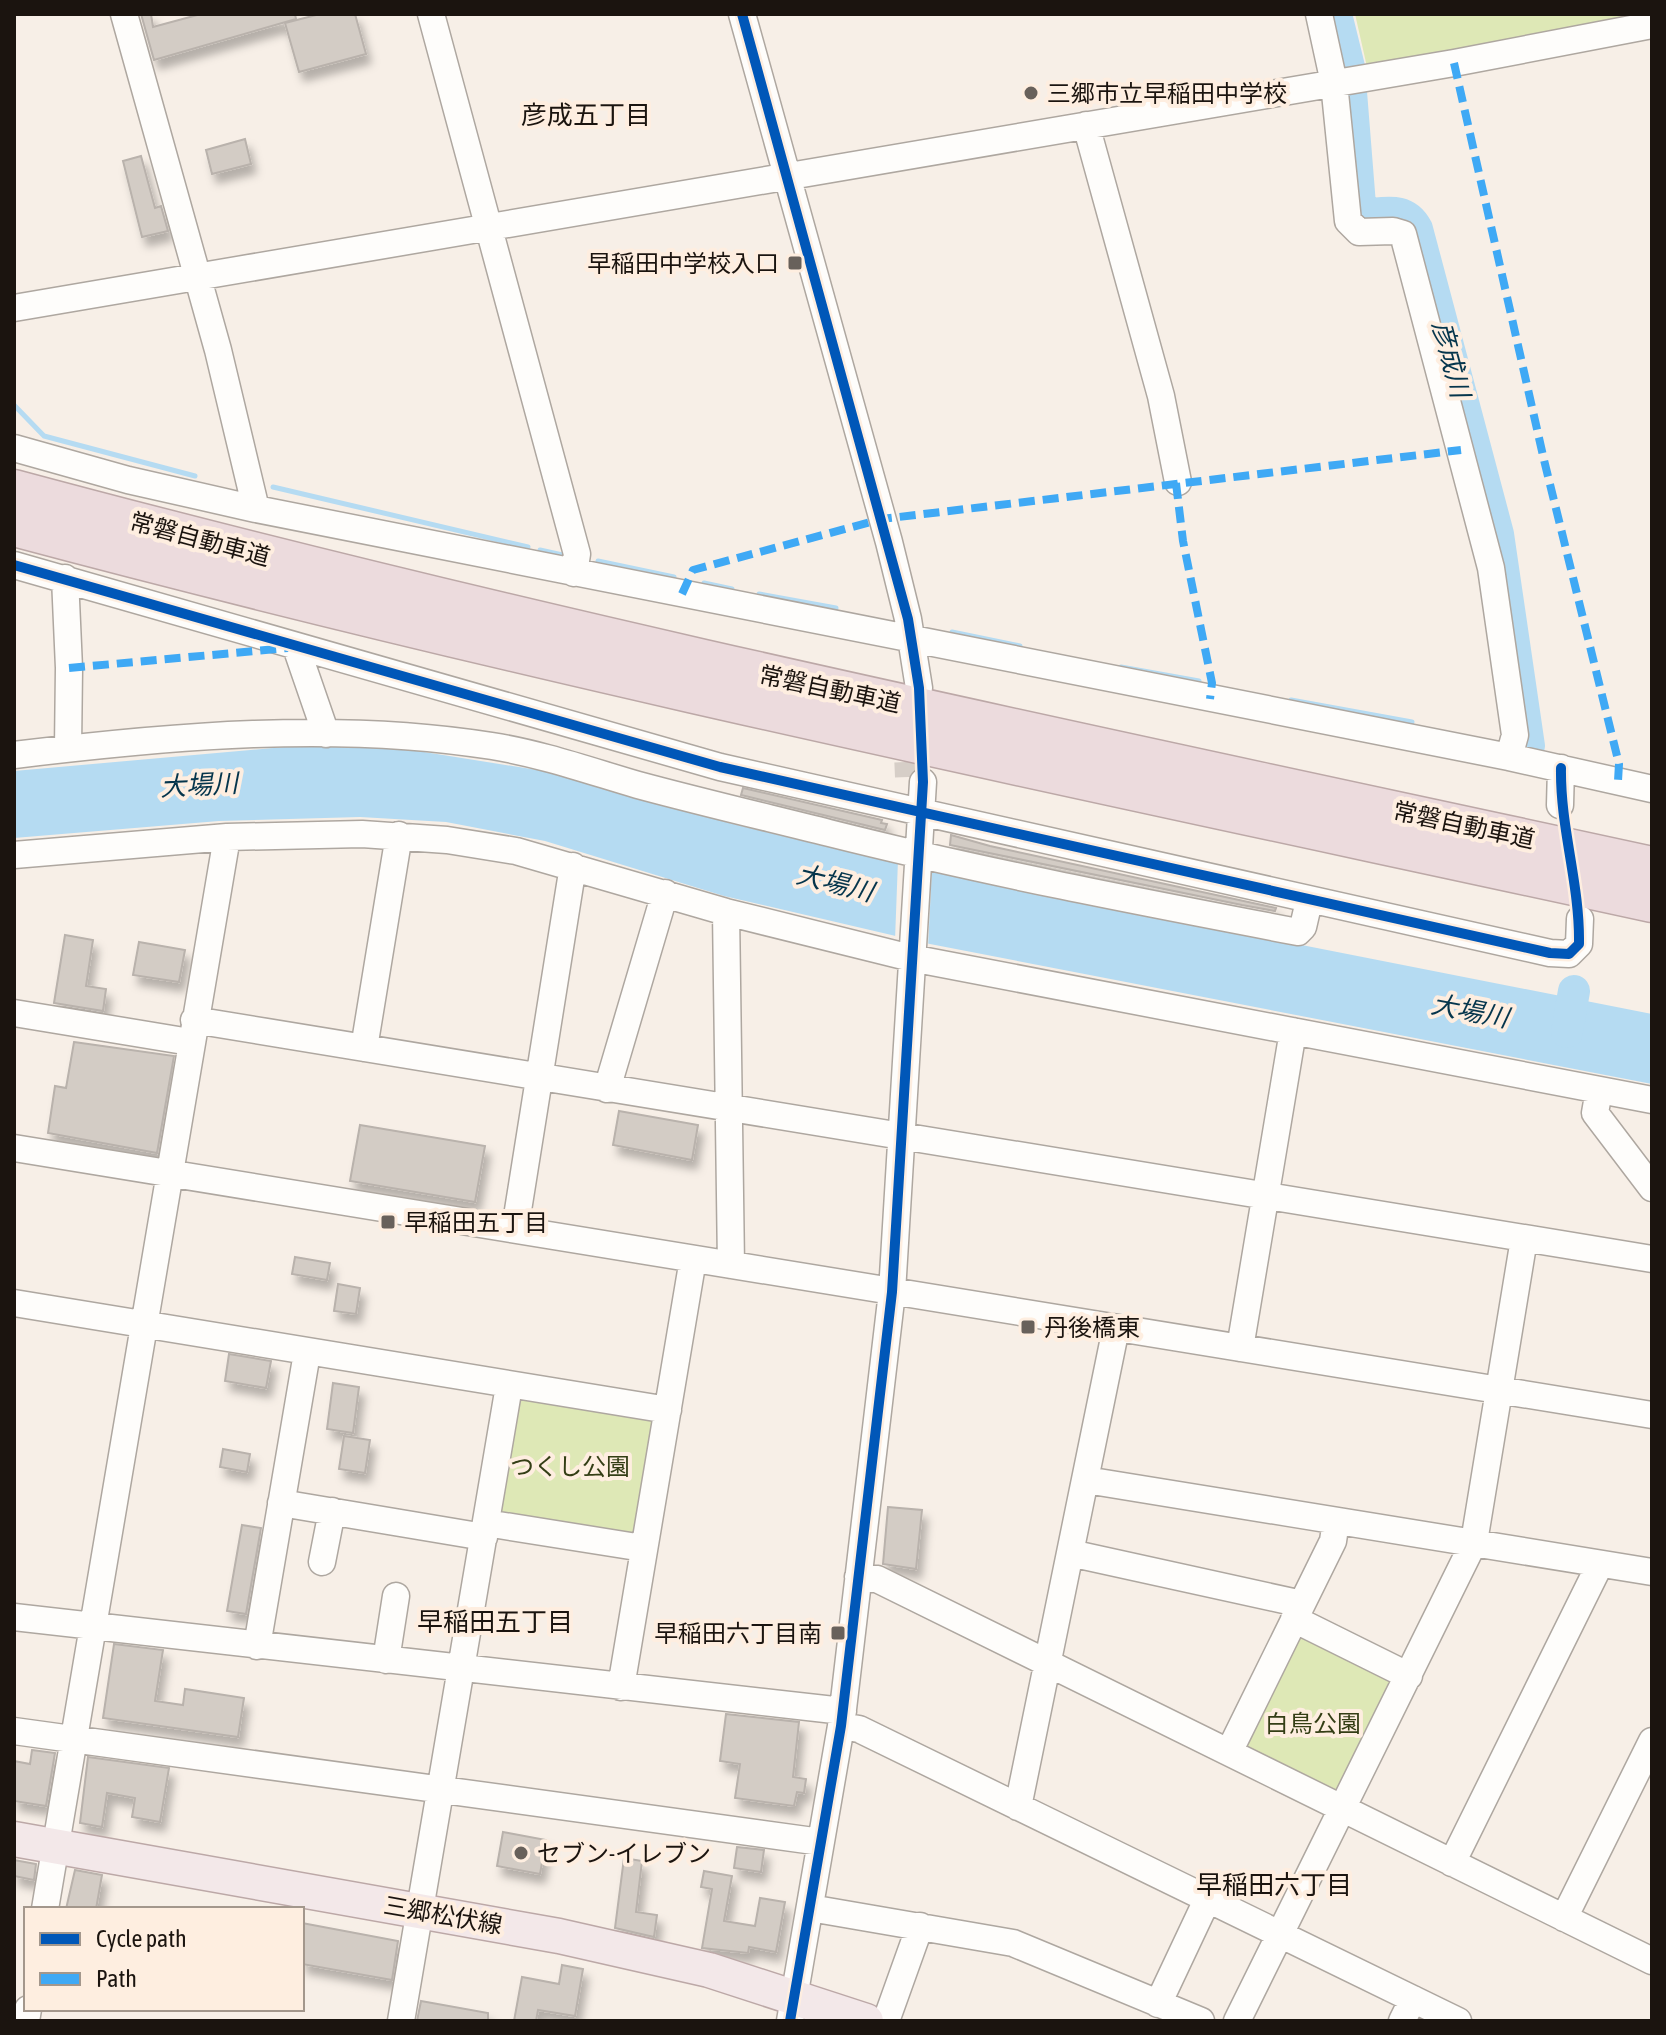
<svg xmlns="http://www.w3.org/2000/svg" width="1666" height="2035" font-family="'Asap Condensed','Noto Sans JP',sans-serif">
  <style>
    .green { fill: #dee8b6 }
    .water { fill: #b5dbf2 }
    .pier { fill: #f7efe7 }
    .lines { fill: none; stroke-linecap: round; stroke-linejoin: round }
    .stream { stroke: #b5dbf2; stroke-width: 5 }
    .river { stroke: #b5dbf2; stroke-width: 32 }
    .building { fill: #d3ccc5; stroke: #b9b2ac; stroke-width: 2; filter: url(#shadow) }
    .minor-tunnel { stroke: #d6cec7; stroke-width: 26; stroke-dasharray: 26 13; stroke-linecap: butt }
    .minor-casing { stroke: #aea7a0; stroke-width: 29 }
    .major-casing { stroke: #bca8a7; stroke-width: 37 }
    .highway-casing { stroke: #bca8a7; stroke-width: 41 }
    .minor { stroke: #fefdfb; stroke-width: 26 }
    .major { stroke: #f3e8e9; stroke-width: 34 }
    .highway { stroke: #ecdbdd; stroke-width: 38 }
    .quiet { stroke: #3fa9f5; stroke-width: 8; stroke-dasharray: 16 8; stroke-linecap: butt }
    .cycleway-casing { stroke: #feeee0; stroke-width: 15 }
    .cycleway { stroke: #0057b8; stroke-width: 10 }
    .poi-dot { fill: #68615b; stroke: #feeee0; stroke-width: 3 }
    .labels { text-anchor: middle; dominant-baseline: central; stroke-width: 8; stroke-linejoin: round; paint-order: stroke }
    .poi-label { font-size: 24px; fill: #1b140f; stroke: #feeee0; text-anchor: start }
    .street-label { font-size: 24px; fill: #1b140f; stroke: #feeee0 }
    .park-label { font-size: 24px; fill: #343e15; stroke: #feeee0 }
    .neighbourhood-label { font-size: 26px; fill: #1b140f; stroke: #feeee0 }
    .water-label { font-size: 26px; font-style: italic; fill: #05354c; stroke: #feeee0 }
  </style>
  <defs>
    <filter id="shadow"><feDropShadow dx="5" dy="9" stdDeviation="4" flood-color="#0004"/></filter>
  </defs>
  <rect width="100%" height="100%" fill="#f7efe7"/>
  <path class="green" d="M 1355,14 L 1646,14 L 1367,67 Z
    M 518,1394 L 659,1418 L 637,1541 L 498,1518 Z
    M 1300,1629 L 1394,1679 L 1338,1799 L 1240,1747 Z"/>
  <path class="water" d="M 295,746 L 399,748 L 556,773 L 729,823 L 932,872 L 1652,1014 L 1652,1084 L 930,944 L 724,896 L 545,841 L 446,822 L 360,817 L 219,821 L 14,838 L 14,771 Z"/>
  <path class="pier" d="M 898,860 L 932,868 L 928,947 L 895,940 Z"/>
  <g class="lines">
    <path class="stream" d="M 14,405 L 44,436 L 195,476
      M 273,487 L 528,547
      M 540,550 L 567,556
      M 598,561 L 674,577
      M 704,583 L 732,589
      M 759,594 L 836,608
      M 952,632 L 1020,646
      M 1121,667 L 1199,681
      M 1291,700 L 1412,722"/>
    <path class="river" d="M 1336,14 L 1349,67 L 1360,205 L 1371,214 C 1390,212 1407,209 1417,229 L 1498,534 L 1529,746
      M 1567,1032 L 1574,991"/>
  </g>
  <path class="building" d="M 141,14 L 151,14 L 153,27 L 201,14 L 295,14 L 296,19 L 154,60 Z
    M 320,14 L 355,14 L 366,54 L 299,72 L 285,23 Z
    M 245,139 L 251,164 L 212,174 L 206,150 Z
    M 141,156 L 155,208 L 161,206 L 168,231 L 142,237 L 123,161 Z
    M 743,788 L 882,820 L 881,823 L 887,824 L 885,830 L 741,795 Z
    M 951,835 L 990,846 L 1276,908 L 1275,911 L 1242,905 L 950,845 Z
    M 65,935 L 93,940 L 86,986 L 106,989 L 103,1011 L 54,1003 Z
    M 139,942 L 185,950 L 179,982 L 133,975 Z
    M 74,1042 L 174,1056 L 157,1153 L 48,1133 L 55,1086 L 66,1088 Z
    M 619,1111 L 698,1125 L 692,1160 L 613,1145 Z
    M 360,1125 L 485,1146 L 475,1202 L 350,1181 Z
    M 295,1257 L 330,1263 L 327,1280 L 292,1274 Z
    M 338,1284 L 360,1288 L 356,1314 L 334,1311 Z
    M 229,1354 L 271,1361 L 266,1388 L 225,1381 Z
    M 333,1383 L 359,1387 L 353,1433 L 327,1429 Z
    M 344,1436 L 370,1440 L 365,1473 L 339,1469 Z
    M 223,1449 L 250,1454 L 247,1472 L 220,1467 Z
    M 888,1507 L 922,1510 L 916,1569 L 883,1564 Z
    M 242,1525 L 261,1528 L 246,1614 L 227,1611 Z
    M 114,1644 L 163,1650 L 155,1701 L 183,1705 L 185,1689 L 244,1698 L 238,1737 L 103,1718 Z
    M 726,1714 L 799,1722 L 793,1777 L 806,1779 L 804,1793 L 797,1792 L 794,1806 L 735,1798 L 740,1764 L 720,1761 Z
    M 32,1750 L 55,1753 L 46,1806 L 14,1801 L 14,1761 L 30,1764 Z
    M 88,1757 L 169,1768 L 160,1822 L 132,1817 L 135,1798 L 107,1793 L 102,1827 L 80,1823 Z
    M 503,1832 L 546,1840 L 540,1874 L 497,1866 Z
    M 737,1847 L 764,1850 L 761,1872 L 734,1868 Z
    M 624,1858 L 642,1861 L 636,1912 L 657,1915 L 654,1937 L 615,1928 Z
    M 14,1860 L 36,1864 L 34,1880 L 14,1876 Z
    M 75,1870 L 102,1875 L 96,1909 L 66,1909 Z
    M 704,1871 L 732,1876 L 724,1921 L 755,1926 L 760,1898 L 785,1902 L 776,1952 L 749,1947 L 748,1953 L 702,1948 L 712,1889 L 701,1887 Z
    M 302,1923 L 398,1941 L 392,1980 L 302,1964 Z
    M 562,1965 L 583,1969 L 575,2016 L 538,2010 L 536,2021 L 514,2021 L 522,1977 L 559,1984 Z
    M 421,2001 L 488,2013 L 488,2021 L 417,2021 Z"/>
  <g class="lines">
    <path class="minor-tunnel" d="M 904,684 L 908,777"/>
    <defs>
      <path id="minor" d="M 124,14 L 218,350 L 256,509
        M 431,14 L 577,554 L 574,573
        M 742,14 L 889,542 L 908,619 L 919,688
        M 1319,14 L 1334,83 L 1348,221 L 1359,232 L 1393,231 L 1403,234 L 1491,568 L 1515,735 L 1509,757
        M 1086,125 L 1161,396 L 1178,482
        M 14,308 L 1454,63 L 1652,25
        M 14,448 L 128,480 L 256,509 L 1509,757 L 1652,789
        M 14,565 L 720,767 L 1550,953 L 1569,954 L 1579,944 L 1580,919
        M 65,578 L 69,668 L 68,748
        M 296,647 L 326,734
        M 14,755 C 170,736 336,721 492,746 C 542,754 590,771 638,785 C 701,802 765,817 829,833 C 984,872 1141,902 1298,932 L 1303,927 L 1309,901
        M 1560,805 L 1561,768
        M 14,855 L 227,837 L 362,834 L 447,840 L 516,851 L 726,912 L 911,958 L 1652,1100
        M 726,912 L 731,1265
        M 14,1013 L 190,1042
        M 194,1020 L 1652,1259
        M 364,1048 L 399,835
        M 607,1089 L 665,893
        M 1599,1090 L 1595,1113 L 1652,1188
        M 14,1148 L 1652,1415
        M 515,1229 L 573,866
        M 14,1303 L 668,1410
        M 1240,1348 L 1293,1031
        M 1086,1480 L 1652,1572
        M 281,1503 L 484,1537
        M 486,1523 L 643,1548
        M 1070,1553 L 1302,1604
        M 322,1562 L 332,1511
        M 858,1577 L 877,1579 L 1652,1961
        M 14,1617 L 843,1711
        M 1294,1619 L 1409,1676
        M 257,1646 L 307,1353
        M 386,1660 L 396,1596
        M 621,1687 L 693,1259
        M 841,1726 L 859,1729 L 1458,2021
        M 14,1731 L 821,1842
        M 1229,1752 L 1333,1541 L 1336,1521
        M 1018,1807 L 1116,1328
        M 1452,1863 L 1600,1564
        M 810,1908 L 1013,1943 L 1201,2021
        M 45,1909 L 227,837
        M 1564,1918 L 1652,1741
        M 1158,2004 L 1207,1900
        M 26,2021 L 28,2009
        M 401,2021 L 509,1386
        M 790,2021 L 841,1726 L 892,1292 L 923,782
        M 886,2021 L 920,1926
        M 1237,2021 L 1474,1542 L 1524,1239
        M 1402,2021 L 1413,1999"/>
      <path id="major" d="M 14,1839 L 559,1936 L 709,1970 L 866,2021"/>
      <path id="highway" d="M 14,489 C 557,635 1103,747 1652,866
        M 14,527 C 556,672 1104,784 1652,903"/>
    </defs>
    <use href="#minor" class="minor-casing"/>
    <use href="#major" class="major-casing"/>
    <use href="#highway" class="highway-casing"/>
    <use href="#minor" class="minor"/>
    <use href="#major" class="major"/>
    <use href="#highway" class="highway"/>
    <path class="quiet" d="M 1454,63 L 1544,460 L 1619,764 L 1618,781
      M 1176,483 L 1183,541 L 1212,683 L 1210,699
      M 682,594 L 693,570 L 882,519 L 1461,450
      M 69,668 L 288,648"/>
    <defs>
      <path id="cycleway" d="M 742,14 L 908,619 L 919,688 L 923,782 L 892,1292 L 841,1726 L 790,2021
        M 14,565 L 720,767 L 1550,953 L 1569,954 L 1579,944 C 1580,884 1560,828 1561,768"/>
    </defs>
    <use href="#cycleway" class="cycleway-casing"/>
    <use href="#cycleway" class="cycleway"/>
  </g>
  <g class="poi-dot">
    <circle cx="1031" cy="93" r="8"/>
    <rect x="787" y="255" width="16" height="16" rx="4"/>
    <rect x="380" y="1214" width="16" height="16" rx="4"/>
    <rect x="1020" y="1319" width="16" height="16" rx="4"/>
    <rect x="830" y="1625" width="16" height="16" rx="4"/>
    <circle cx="521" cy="1853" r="8"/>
  </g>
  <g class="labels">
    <g class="poi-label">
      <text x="1047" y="93">三郷市立早稲田中学校</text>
      <text x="779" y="263" text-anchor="end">早稲田中学校入口</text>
      <text x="404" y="1222">早稲田五丁目</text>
      <text x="1044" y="1327">丹後橋東</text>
      <text x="822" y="1633" text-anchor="end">早稲田六丁目南</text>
      <text x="537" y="1853">セブン-イレブン</text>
    </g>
    <g class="street-label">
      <text transform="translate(200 539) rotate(15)">常磐自動車道</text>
      <text transform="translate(830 689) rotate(12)">常磐自動車道</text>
      <text transform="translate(1464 825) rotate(12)">常磐自動車道</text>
      <text transform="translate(443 1915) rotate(10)">三郷松伏線</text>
    </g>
    <g class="park-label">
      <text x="570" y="1466">つくし公園</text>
      <text x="1313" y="1723">白鳥公園</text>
    </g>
    <g class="neighbourhood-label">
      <text x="586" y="115">彦成五丁目</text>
      <text x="495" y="1622">早稲田五丁目</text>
      <text x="1274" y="1885">早稲田六丁目</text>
    </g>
    <g class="water-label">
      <text transform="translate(1451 359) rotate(75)">彦成川</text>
      <text transform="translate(199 785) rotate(-3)">大場川</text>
      <text transform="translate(835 883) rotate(14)">大場川</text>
      <text transform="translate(1470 1011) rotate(11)">大場川</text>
    </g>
  </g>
  <rect width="1666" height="2035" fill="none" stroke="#1b140f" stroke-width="32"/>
  <rect x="24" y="1907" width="280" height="104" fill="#feeee0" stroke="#a3978c" stroke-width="2"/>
  <rect x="40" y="1933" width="40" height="12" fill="#0057b8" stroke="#a3978c" stroke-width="2"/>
  <text x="96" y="1947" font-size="24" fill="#1b140f">Cycle path</text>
  <rect x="40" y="1973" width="40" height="12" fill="#3fa9f5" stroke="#a3978c" stroke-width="2"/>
  <text x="96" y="1987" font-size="24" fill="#1b140f">Path</text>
</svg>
